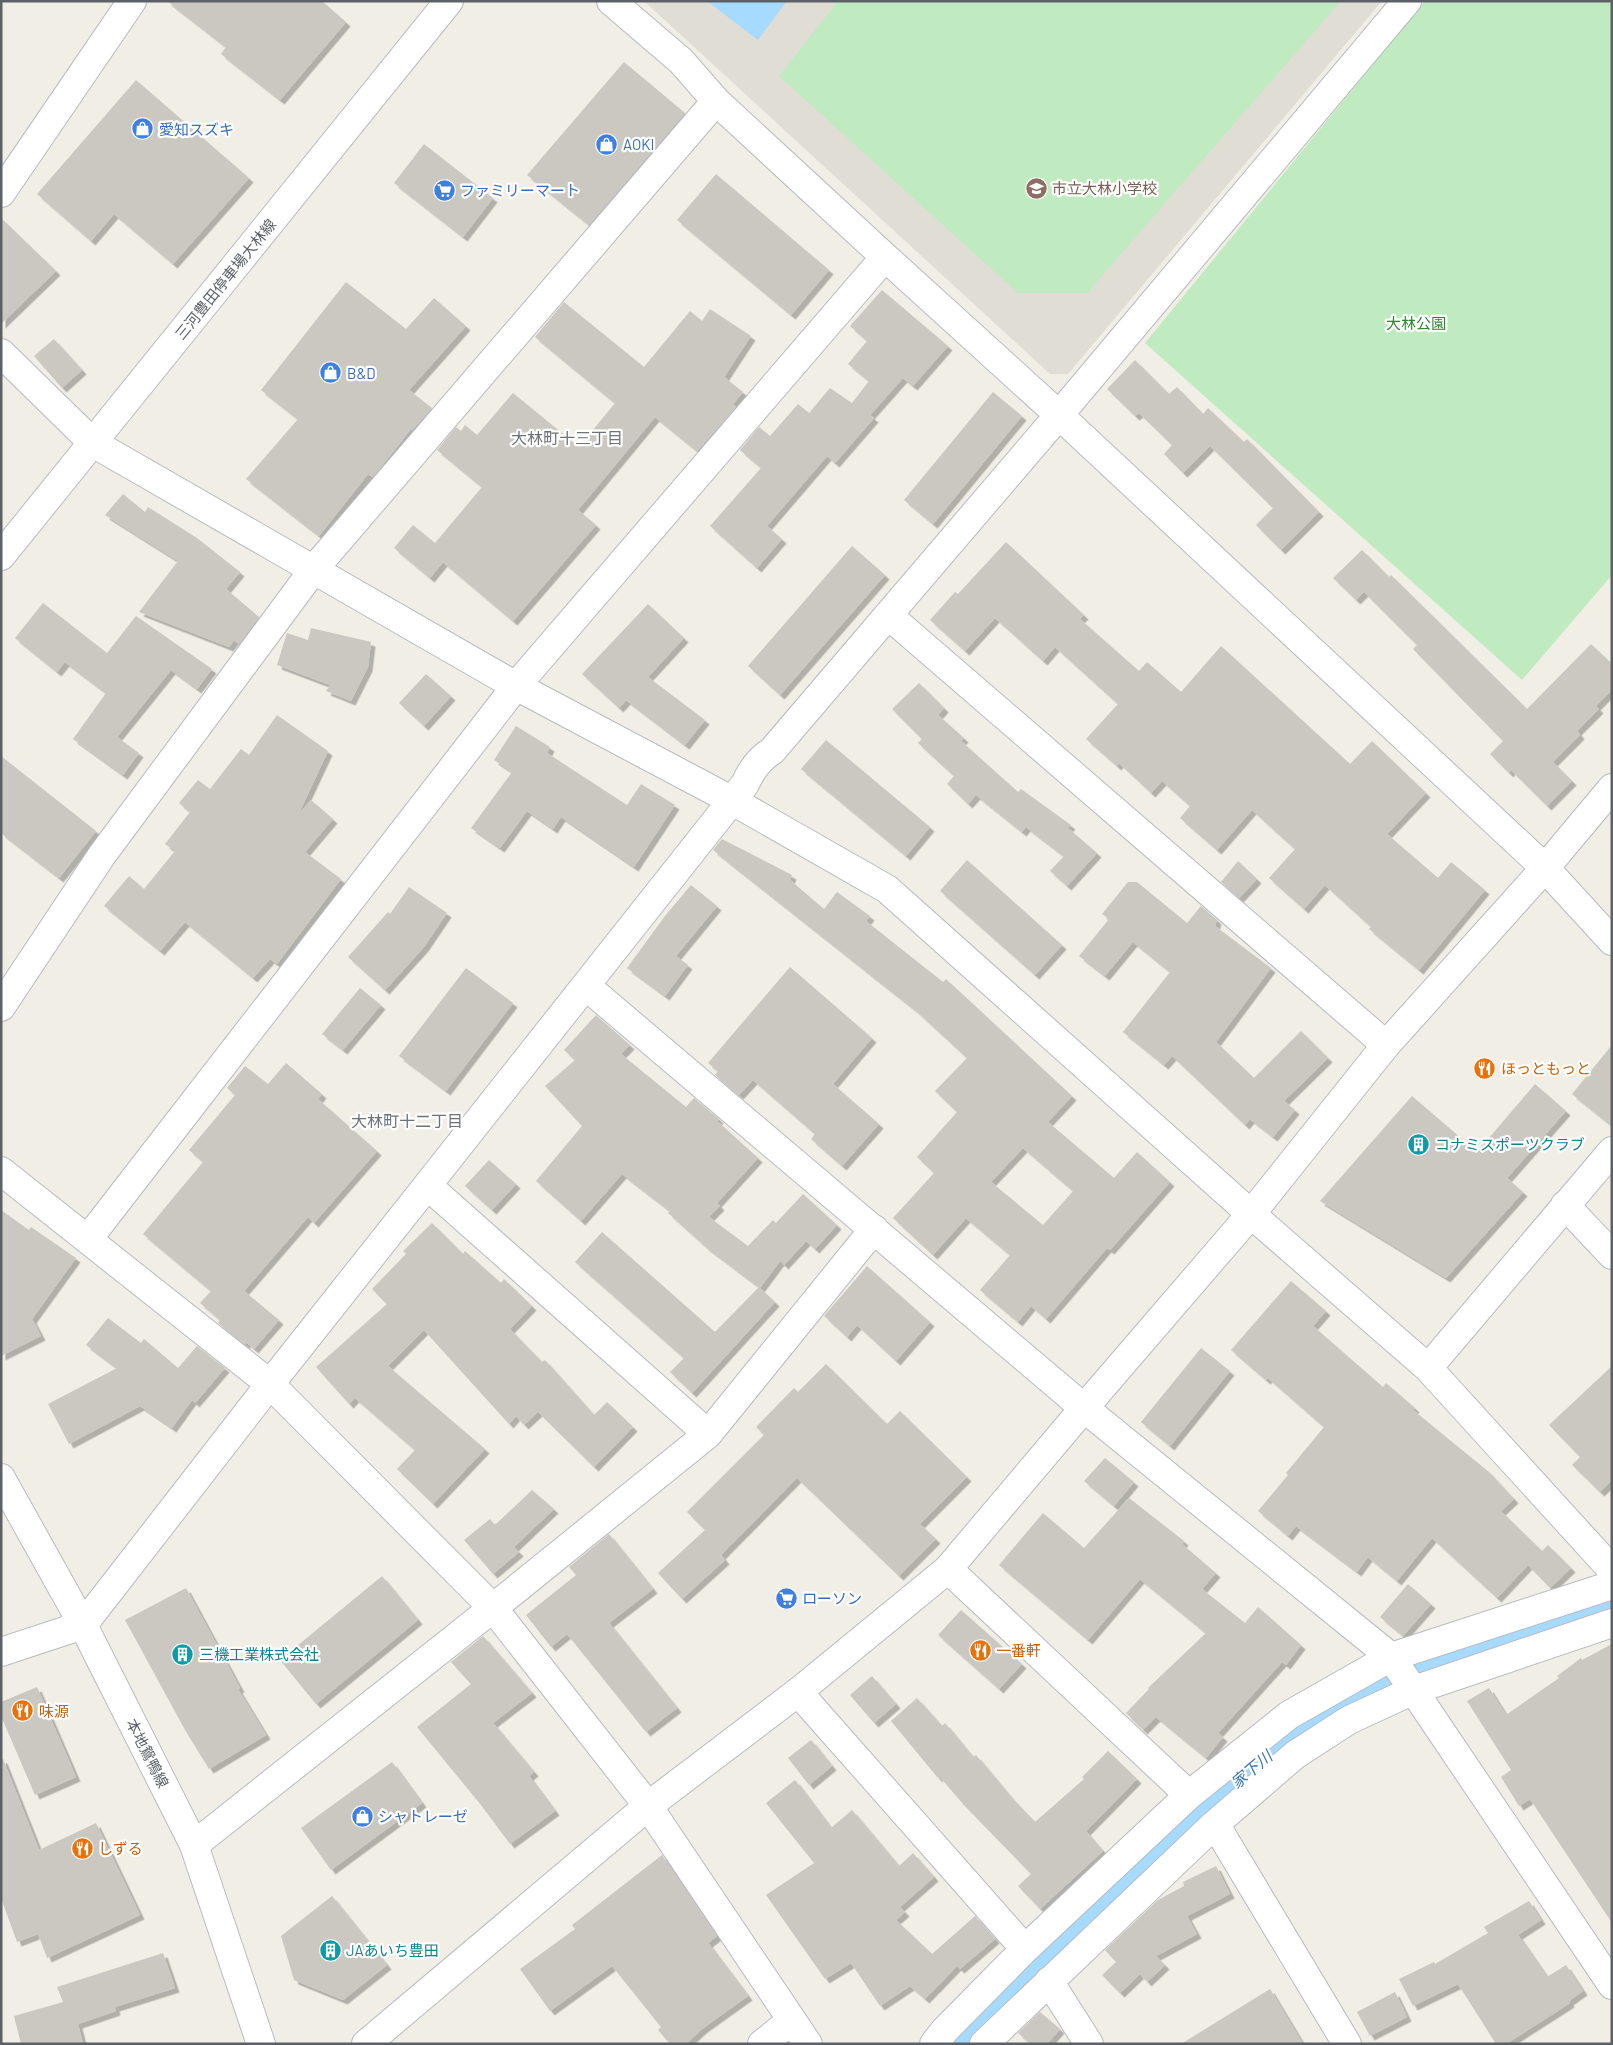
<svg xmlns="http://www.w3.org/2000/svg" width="1613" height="2045" font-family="Barlow,'Noto Sans JP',sans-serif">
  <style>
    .education { fill: #e0ddd4 }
    .green { fill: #c0eabf }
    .water { fill: #a6daff }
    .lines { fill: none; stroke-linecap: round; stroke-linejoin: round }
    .river { stroke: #a6daff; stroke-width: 55 }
    .building { fill: #cbc8c2; fill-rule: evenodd; filter: url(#shadow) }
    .minor-casing { stroke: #b7bbc0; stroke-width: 30 }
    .tertiary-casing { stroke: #b7bbc0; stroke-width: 30 }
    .secondary-casing { stroke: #b8bcc2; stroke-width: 30 }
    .minor { stroke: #fff; stroke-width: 28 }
    .tertiary { stroke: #fff; stroke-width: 28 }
    .secondary { stroke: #fff; stroke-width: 28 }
    .labels { text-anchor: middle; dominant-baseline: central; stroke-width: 4.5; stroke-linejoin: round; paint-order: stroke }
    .shop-label { font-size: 15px; fill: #366cbe; stroke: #fff; text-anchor: start }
    .education-label { font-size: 15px; fill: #785e54; stroke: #fff; text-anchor: start }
    .street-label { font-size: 15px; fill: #5c6167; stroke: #fff }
    .park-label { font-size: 15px; fill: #2d8530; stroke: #fff }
    .food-label { font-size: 15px; fill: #c56008; stroke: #fff; text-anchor: start }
    .culture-label { font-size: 15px; fill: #0d838f; stroke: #fff; text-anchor: start }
    .neighbourhood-label { font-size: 16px; fill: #6d7379; stroke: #fff }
    .water-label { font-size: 16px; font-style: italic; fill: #3674b2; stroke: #fff }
  </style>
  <defs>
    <filter id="shadow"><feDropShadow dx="4.5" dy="4.5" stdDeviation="0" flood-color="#0004"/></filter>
  </defs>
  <rect width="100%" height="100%" fill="#f0eee5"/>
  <path class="education" d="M 644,1 L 1382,1 L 1068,374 L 1050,374 Z"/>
  <path class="green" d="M 838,1 L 1341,1 L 1087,293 L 1018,293 L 779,76 Z
    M 1425,1 L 1612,1 L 1612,575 L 1522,680 L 1145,343 Z"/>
  <path class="water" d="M 707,1 L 787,1 L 758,40 Z"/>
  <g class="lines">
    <path class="river" d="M 960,2044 L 1002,1994 L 1229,1787 L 1289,1737 L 1344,1702 L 1434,1663 L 1612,1603"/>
  </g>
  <path class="building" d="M 167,1 L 322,1 L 346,22 L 280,100 L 221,54 L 226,47 Z
    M 624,62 L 685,113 L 589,225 L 527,175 Z
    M 136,80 L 249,178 L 173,264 L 114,214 L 91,241 L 37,194 Z
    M 424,144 L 493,198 L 463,237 L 394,183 Z
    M 716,174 L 829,270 L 791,315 L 677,220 Z
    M 1,218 L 56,271 L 1,324 Z
    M 346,282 L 406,329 L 434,298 L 466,326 L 409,390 L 432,408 L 412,430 L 411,429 L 373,477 L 368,474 L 319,536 L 246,479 L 298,419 L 261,390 Z
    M 882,290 L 948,346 L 913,386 L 903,378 L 870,415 L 874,418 L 835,463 L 827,456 L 767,526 L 782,539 L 757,568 L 710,526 L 761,468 L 740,450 L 759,427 L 770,436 L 798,404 L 809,413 L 830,388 L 852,403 L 869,381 L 848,364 L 867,341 L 850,326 Z
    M 564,302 L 644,367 L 690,311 L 702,321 L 710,309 L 751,336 L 724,377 L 743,392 L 733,404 L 736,407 L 697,451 L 655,417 L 578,510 L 596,525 L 513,621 L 443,562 L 430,578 L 394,548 L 413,525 L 435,543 L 482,487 L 437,450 L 456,427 L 461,431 L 465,425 L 477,435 L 513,393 L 579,447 L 615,403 L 535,337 Z
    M 54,339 L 82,370 L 62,388 L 34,356 Z
    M 1135,360 L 1169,394 L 1177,387 L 1203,414 L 1208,408 L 1244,442 L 1247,439 L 1319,512 L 1281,550 L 1256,525 L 1273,508 L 1210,446 L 1183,473 L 1164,454 L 1172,445 L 1139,413 L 1135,416 L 1107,389 Z
    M 993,392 L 1022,416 L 933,524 L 904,500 Z
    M 123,494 L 145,512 L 148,507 L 197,538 L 240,572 L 226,589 L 259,617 L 239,644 L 234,640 L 229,647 L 139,612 L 178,561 L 105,515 Z
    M 1006,542 L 1084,615 L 1080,619 L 1139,671 L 1147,662 L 1181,692 L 1221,646 L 1350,764 L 1372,741 L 1426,793 L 1387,834 L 1438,878 L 1451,862 L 1485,890 L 1419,970 L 1369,929 L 1371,927 L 1325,885 L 1304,909 L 1269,878 L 1295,849 L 1252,810 L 1217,850 L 1180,818 L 1190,806 L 1162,781 L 1151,793 L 1119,763 L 1117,766 L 1086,739 L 1118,704 L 1055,647 L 1043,661 L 995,618 L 965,651 L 930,620 L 955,592 L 958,594 Z
    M 852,546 L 885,575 L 780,695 L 748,666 Z
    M 1362,550 L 1389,577 L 1391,575 L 1527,709 L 1591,644 L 1612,664 L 1612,690 L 1596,706 L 1599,709 L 1577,731 L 1580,735 L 1553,762 L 1572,781 L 1547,806 L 1511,770 L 1509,773 L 1490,754 L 1503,741 L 1413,649 L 1417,645 L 1364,592 L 1356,600 L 1333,578 Z
    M 43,603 L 107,653 L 136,616 L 212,669 L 197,689 L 171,670 L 117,737 L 139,753 L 123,775 L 73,739 L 106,693 L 65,662 L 57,672 L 15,638 Z
    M 648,604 L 684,638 L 648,677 L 705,720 L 685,745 L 626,700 L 619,708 L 582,674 Z
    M 311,628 L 371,642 L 368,667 L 351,701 L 326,691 L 330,685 L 277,665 L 287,633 L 308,640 Z
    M 426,674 L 451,696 L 424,726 L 399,703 Z
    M 919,683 L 944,708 L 938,715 L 964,738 L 961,741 L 1018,792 L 1021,789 L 1071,825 L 1068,828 L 1097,853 L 1067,886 L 1050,871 L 1064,856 L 1026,827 L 1022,832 L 976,795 L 968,804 L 947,784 L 954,776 L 918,743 L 922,739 L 892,709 Z
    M 277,715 L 328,751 L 298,815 L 311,800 L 333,819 L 305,852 L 341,879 L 277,964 L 270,959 L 253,978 L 185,922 L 160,951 L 104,906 L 129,876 L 144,889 L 175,851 L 165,844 L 190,812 L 179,803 L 198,780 L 210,789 L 241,749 L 249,755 Z
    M 516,726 L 550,747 L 547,753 L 627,805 L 641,784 L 675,805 L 634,867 L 561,817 L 553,829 L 527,811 L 500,848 L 471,828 L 512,772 L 494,760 Z
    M 826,740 L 930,827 L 906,856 L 801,769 Z
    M 1,756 L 96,831 L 59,878 L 1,833 Z
    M 722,839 L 792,875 L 790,880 L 824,909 L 837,892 L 870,916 L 866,921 L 943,982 L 946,979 L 1072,1096 L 1048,1122 L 1114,1178 L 1137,1152 L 1170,1182 L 1110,1250 L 1107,1248 L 1046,1319 L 1031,1306 L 1018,1322 L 980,1290 L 1010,1255 L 966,1218 L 933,1255 L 893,1218 L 934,1173 L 917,1157 L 957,1112 L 935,1091 L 967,1058 L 915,1010 L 713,850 ZM 1023,1148 L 1073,1191 L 1043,1225 L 991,1182 Z
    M 967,860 L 1062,945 L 1035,975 L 940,891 Z
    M 1238,861 L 1257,879 L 1239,898 L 1221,882 Z
    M 1128,882 L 1137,882 L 1187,923 L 1201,906 L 1217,920 L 1215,926 L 1271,968 L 1216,1042 L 1254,1078 L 1301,1031 L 1328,1058 L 1284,1101 L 1295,1110 L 1273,1137 L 1250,1119 L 1245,1125 L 1172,1056 L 1164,1065 L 1123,1032 L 1170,972 L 1133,942 L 1105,976 L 1079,956 L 1109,919 L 1102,914 Z
    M 691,885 L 717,906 L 676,956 L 688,965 L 665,996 L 627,968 L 665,916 Z
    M 409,887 L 447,913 L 424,947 L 385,990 L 348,957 L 388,912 L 390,914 Z
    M 790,967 L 872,1038 L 833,1084 L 879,1124 L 842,1166 L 811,1139 L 815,1134 L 753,1080 L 739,1095 L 715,1075 L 718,1071 L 708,1063 Z
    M 466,968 L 513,1003 L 446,1091 L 399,1056 Z
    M 360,988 L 381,1005 L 343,1050 L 322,1034 Z
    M 596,1015 L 630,1045 L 621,1054 L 686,1107 L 694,1098 L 719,1119 L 717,1121 L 758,1158 L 717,1203 L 720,1206 L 709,1217 L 748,1246 L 773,1220 L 776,1223 L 803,1194 L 837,1225 L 815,1249 L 806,1241 L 784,1265 L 780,1261 L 760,1288 L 775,1302 L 692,1393 L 670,1372 L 684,1358 L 575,1262 L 602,1232 L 715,1332 L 759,1287 L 706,1247 L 668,1213 L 670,1211 L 622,1174 L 581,1221 L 536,1181 L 582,1126 L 545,1086 L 575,1060 L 564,1050 Z
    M 1612,1045 L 1612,1126 L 1572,1094 Z
    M 286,1063 L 322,1094 L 318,1099 L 377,1151 L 314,1223 L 308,1217 L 244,1291 L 279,1320 L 254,1349 L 247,1343 L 245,1344 L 218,1323 L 220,1320 L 200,1303 L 211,1291 L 143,1234 L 203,1162 L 189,1150 L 235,1095 L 227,1088 L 245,1066 L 268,1084 Z
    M 1535,1084 L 1566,1111 L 1507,1178 L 1523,1192 L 1446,1278 L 1320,1201 L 1412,1096 L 1477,1152 Z
    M 489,1160 L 516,1184 L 492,1210 L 465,1186 Z
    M 1,1210 L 29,1230 L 31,1227 L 76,1258 L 32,1319 L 41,1336 L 1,1356 Z
    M 432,1223 L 463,1254 L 465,1251 L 501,1283 L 504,1279 L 532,1306 L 510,1329 L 542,1362 L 545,1360 L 594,1415 L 607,1402 L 633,1427 L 594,1467 L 538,1412 L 524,1425 L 516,1416 L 509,1424 L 424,1330 L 388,1366 L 485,1449 L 433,1504 L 397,1469 L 415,1450 L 355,1398 L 349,1404 L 316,1367 L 387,1304 L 372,1289 L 406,1254 L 403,1251 Z
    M 867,1266 L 930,1322 L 896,1361 L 857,1325 L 847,1337 L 824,1316 Z
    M 1291,1281 L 1326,1311 L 1313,1326 L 1383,1387 L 1386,1383 L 1415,1408 L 1413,1410 L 1489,1472 L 1514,1499 L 1501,1511 L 1542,1551 L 1548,1545 L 1571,1568 L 1550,1588 L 1528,1565 L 1497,1598 L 1432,1538 L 1397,1581 L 1368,1557 L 1357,1572 L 1296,1526 L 1288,1536 L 1258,1511 L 1288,1475 L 1286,1473 L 1324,1427 L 1268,1378 L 1266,1380 L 1231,1350 Z
    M 108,1318 L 141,1343 L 144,1339 L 178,1368 L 197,1346 L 225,1368 L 195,1403 L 192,1400 L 172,1428 L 140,1406 L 69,1444 L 48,1404 L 117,1368 L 86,1345 Z
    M 1201,1348 L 1230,1371 L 1170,1446 L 1141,1422 Z
    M 826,1364 L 887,1424 L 900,1411 L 967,1477 L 920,1524 L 936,1539 L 899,1576 L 797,1478 L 721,1555 L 725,1560 L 682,1599 L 658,1573 L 705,1530 L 687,1512 L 764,1435 L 756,1427 L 794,1388 L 798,1392 Z
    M 1612,1366 L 1612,1480 L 1600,1492 L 1572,1465 L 1580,1457 L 1549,1425 Z
    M 1105,1458 L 1134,1482 L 1114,1506 L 1084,1481 Z
    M 532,1490 L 554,1509 L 514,1547 L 519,1552 L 493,1574 L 464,1540 L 490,1519 L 495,1525 Z
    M 1129,1498 L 1184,1541 L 1182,1544 L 1216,1573 L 1202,1589 L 1245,1623 L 1258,1607 L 1301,1645 L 1286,1665 L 1282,1662 L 1218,1733 L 1223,1737 L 1206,1758 L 1156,1717 L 1143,1730 L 1126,1713 L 1149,1689 L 1148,1688 L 1206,1633 L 1140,1579 L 1088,1640 L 999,1565 L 1043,1513 L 1084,1548 Z
    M 609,1534 L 653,1589 L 609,1623 L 677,1708 L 646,1732 L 567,1634 L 551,1647 L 526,1615 L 576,1575 L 569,1567 Z
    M 382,1576 L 418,1620 L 316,1704 L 280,1660 Z
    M 1408,1584 L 1431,1604 L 1403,1636 L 1380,1617 Z
    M 186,1588 L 240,1688 L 238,1689 L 266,1735 L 209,1769 L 185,1730 L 125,1620 Z
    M 961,1610 L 1022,1664 L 999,1689 L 938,1635 Z
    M 483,1636 L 532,1693 L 493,1723 L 534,1772 L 529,1776 L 555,1811 L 510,1844 L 481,1805 L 417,1727 L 471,1684 L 451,1662 Z
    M 1612,1644 L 1612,1923 L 1530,1799 L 1519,1806 L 1501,1777 L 1511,1770 L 1467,1701 L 1489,1688 L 1506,1715 L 1559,1678 L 1557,1676 L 1581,1658 L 1582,1660 Z
    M 872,1676 L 896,1704 L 874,1723 L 850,1695 Z
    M 37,1687 L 76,1777 L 35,1795 L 1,1716 L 1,1702 Z
    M 917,1698 L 942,1726 L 945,1723 L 973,1757 L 976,1755 L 1011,1797 L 1035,1822 L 1084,1779 L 1082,1777 L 1108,1751 L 1137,1779 L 1086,1831 L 1103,1851 L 1040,1909 L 1018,1886 L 1031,1874 L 964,1805 L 939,1776 L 938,1778 L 891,1721 Z
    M 811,1740 L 832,1766 L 809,1785 L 788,1758 Z
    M 1,1759 L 3,1759 L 39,1850 L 96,1823 L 140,1915 L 47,1958 L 38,1934 L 17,1942 L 1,1898 Z
    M 392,1762 L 422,1803 L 331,1870 L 301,1828 Z
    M 795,1780 L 831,1828 L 852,1810 L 899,1866 L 913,1853 L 934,1877 L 900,1907 L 905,1912 L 896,1920 L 932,1954 L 975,1916 L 995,1939 L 960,1969 L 957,1966 L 925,1999 L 910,1986 L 880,2006 L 851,1963 L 825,1979 L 766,1895 L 814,1863 L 766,1803 Z
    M 662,1855 L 717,1936 L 708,1943 L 748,1996 L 702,2029 L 686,2044 L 670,2044 L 658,2030 L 661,2027 L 612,1966 L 550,2011 L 520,1969 L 575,1929 L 572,1925 Z
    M 1216,1866 L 1230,1894 L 1187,1916 L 1197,1934 L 1156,1956 L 1165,1965 L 1147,1982 L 1140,1974 L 1120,1993 L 1102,1975 L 1116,1962 L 1105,1950 L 1158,1900 L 1184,1886 L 1183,1882 Z
    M 332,1896 L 387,1965 L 343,2000 L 294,1980 L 281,1936 Z
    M 1529,1901 L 1541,1920 L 1518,1935 L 1547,1977 L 1566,1965 L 1583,1991 L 1569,2001 L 1570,2003 L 1506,2044 L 1496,2044 L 1458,1984 L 1413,2006 L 1399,1979 L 1434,1962 L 1435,1964 L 1488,1933 L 1484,1927 Z
    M 163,1953 L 175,1988 L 115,2007 L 116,2011 L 78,2024 L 83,2044 L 21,2044 L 14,2016 L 63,2002 L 57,1987 Z
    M 1270,1989 L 1303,2044 L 1181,2044 Z
    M 1395,1992 L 1407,2017 L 1370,2036 L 1357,2012 Z
    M 1040,2012 L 1060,2029 L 1047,2044 L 1031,2044 L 1018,2033 Z"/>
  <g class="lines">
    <defs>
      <path id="minor" d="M 611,1 L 681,61 L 716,101 L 885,257 L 1059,415 L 1545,868 L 1612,941
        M 1,193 L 132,1
        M 1,353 L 93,443 L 516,686 L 731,800 L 887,889 L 1251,1214 L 1428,1368 L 1612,1570
        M 888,615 L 1386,1045
        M 586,986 L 1084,1408 L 1391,1657 L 1612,1985
        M 1,1007 L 102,855 L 314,569 L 716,101
        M 1,1171 L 270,1384 L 493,1608 L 648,1806 L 808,2044
        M 428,1186 L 708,1434
        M 1565,1205 L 1612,1255
        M 88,1239 L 516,686 L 885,257
        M 1428,1368 L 1612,1151
        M 948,1569 L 1189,1795
        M 1,1652 L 83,1625 L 270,1384 L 745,784 C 751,771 760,758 772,751 L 1059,415 L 1407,1
        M 798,1692 L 1025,1949
        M 1215,1824 L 1347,2044
        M 194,1845 L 493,1608 L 708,1434 L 874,1229
        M 1049,1981 L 1089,2044
        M 762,2044 L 792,2020
        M 934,2044 L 945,2030 L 1025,1949 L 1189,1795 L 1289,1715 L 1391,1657 L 1612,1585
        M 984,2044 L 1215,1824 L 1295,1755 L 1349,1720 L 1414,1690 L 1612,1623"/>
      <path id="tertiary" d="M 366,2044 L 648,1806 L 798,1692 L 948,1569 L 1084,1408 L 1251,1214 L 1386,1045 L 1545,868 L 1612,788"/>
      <path id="secondary" d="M 1,556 L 449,1
        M 1,1478 L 83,1625 L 194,1845 L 261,2044"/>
    </defs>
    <use href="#minor" class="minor-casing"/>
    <use href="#tertiary" class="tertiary-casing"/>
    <use href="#secondary" class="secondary-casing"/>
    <use href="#minor" class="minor"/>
    <use href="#tertiary" class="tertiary"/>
    <use href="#secondary" class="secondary"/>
  </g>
  <defs>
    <symbol id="shop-disc" viewBox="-11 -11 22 22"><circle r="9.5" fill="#3f7fe0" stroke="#fff"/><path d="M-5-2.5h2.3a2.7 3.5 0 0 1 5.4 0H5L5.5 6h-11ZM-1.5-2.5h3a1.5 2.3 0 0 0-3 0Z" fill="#fff"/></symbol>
    <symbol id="school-disc" viewBox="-11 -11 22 22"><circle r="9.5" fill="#8d6e63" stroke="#fff"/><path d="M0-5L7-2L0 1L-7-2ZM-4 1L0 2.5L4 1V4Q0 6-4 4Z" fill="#fff"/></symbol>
    <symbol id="supermarket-disc" viewBox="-11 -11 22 22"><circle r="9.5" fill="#3f7fe0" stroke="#fff"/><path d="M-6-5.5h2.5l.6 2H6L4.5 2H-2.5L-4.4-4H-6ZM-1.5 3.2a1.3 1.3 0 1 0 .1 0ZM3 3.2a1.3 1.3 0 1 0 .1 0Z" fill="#fff"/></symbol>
    <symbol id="restaurant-disc" viewBox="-11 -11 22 22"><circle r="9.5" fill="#e8710a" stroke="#fff"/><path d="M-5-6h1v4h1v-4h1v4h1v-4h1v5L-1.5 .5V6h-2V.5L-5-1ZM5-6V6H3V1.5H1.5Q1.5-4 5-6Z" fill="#fff"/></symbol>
    <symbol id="building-disc" viewBox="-11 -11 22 22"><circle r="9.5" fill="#0f9aa8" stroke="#fff"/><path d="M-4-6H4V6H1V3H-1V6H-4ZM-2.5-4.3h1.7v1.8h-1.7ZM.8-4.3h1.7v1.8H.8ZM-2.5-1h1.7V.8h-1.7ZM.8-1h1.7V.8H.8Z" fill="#fff"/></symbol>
  </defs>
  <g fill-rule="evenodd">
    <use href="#shop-disc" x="130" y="116" width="25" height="25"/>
    <use href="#shop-disc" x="594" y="132" width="25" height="25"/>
    <use href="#school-disc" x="1024" y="176" width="25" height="25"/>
    <use href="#supermarket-disc" x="432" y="178" width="25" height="25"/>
    <use href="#shop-disc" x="318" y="360" width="25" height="25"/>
    <use href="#restaurant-disc" x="1472" y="1056" width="25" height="25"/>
    <use href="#building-disc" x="1406" y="1132" width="25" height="25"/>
    <use href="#supermarket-disc" x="774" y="1586" width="25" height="25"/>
    <use href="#restaurant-disc" x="968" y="1638" width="25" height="25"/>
    <use href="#building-disc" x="170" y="1642" width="25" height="25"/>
    <use href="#restaurant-disc" x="10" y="1698" width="25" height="25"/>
    <use href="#shop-disc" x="350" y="1804" width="25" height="25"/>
    <use href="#restaurant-disc" x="70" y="1836" width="25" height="25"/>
    <use href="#building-disc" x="318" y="1938" width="25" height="25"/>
  </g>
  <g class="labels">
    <g class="shop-label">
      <text x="159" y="129">愛知スズキ</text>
      <text x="623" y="144">AOKI</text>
      <text x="460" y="190">ファミリーマート</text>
      <text x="347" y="373">B&amp;D</text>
      <text x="802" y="1598">ローソン</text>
      <text x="378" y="1816">シャトレーゼ</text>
    </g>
    <g class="education-label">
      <text x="1052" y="188">市立大林小学校</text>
    </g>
    <g class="street-label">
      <text transform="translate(225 279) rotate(-51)">三河豊田停車場大林線</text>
      <text transform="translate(148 1753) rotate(63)">本地鴛鴨線</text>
    </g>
    <g class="park-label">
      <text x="1416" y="323">大林公園</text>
    </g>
    <g class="food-label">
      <text x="1501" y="1068">ほっともっと</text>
      <text x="996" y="1650">一番軒</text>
      <text x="39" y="1711">味源</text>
      <text x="98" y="1848">しずる</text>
    </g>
    <g class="culture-label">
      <text x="1435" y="1144">コナミスポーツクラブ</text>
      <text x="199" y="1654">三機工業株式会社</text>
      <text x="346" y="1950">JAあいち豊田</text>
    </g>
    <g class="neighbourhood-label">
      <text x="567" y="437">大林町十三丁目</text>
      <text x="407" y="1120">大林町十二丁目</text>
    </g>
    <g class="water-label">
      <text transform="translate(1251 1769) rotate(-40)">家下川</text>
    </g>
  </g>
  <rect width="1613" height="2045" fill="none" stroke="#5c6167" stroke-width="5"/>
</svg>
